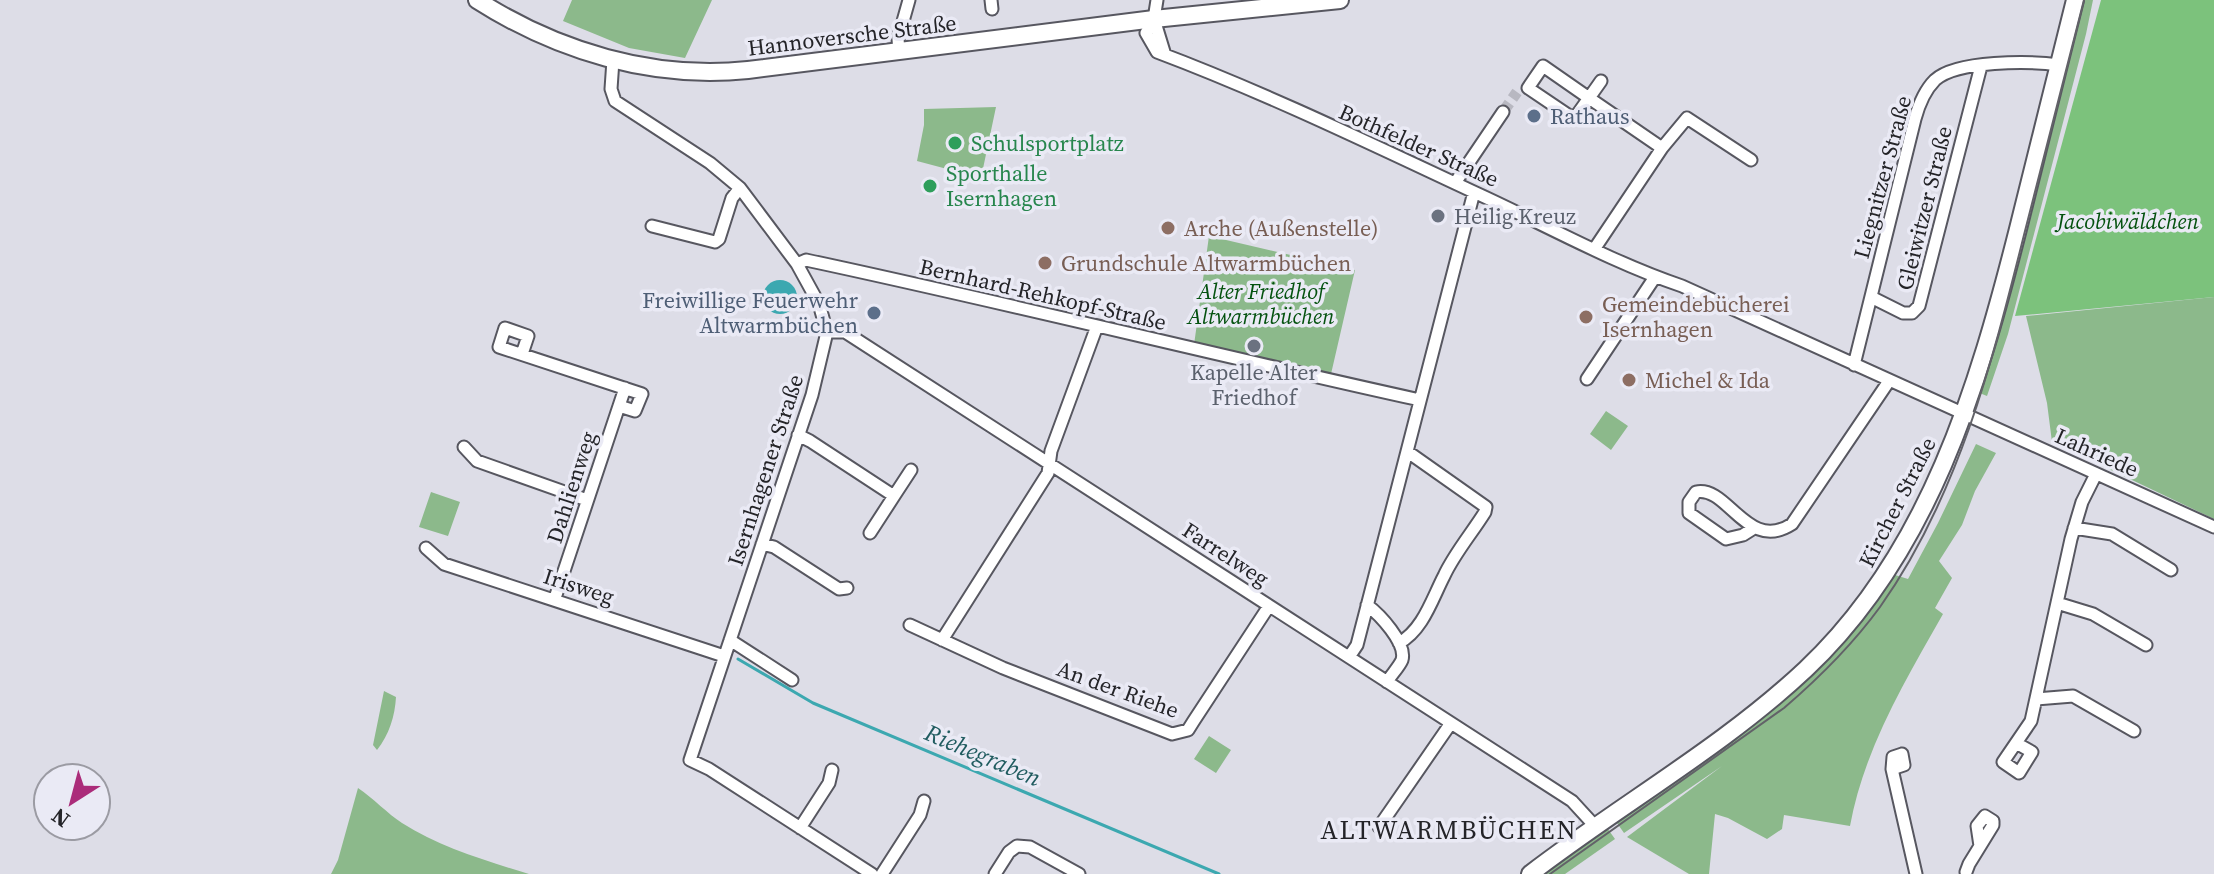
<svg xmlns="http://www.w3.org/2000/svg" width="2214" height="874" font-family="'Source Serif 4',serif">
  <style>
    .green { fill: #8cb98b }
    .forest { fill: #7cc27c }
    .water { fill: #3ca8b0 }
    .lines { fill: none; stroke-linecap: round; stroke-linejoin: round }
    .stream { stroke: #3ca8b0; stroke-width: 3 }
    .minor-tunnel { stroke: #b8b8c1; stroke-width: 11; stroke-dasharray: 11 5.5; stroke-linecap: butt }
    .minor-casing { stroke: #575760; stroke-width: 15 }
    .secondary-casing { stroke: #575760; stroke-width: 20 }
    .minor { stroke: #fff; stroke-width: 11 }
    .secondary { stroke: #fff; stroke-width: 16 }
    .tram { stroke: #626268; stroke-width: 2 }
    .service-dot { fill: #5c6f8a; stroke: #eaeaf5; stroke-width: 3 }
    .leisure-dot { fill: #2e9e5b; stroke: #eaeaf5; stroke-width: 3 }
    .worship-dot { fill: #6b7280; stroke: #eaeaf5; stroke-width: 3 }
    .education-dot { fill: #8d6e63; stroke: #eaeaf5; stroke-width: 3 }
    .labels { text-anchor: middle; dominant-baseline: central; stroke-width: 7; stroke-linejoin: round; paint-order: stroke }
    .street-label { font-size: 22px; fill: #242428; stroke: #eaeaf5 }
    .service-label { font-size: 22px; fill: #4e5e75; stroke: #eaeaf5; text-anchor: start }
    .leisure-label { font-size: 22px; fill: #27864d; stroke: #eaeaf5; text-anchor: start }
    .worship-label { font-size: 22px; fill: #5b616d; stroke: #eaeaf5; text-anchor: start }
    .park-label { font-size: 22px; font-style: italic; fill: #04520f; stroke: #eaeaf5 }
    .education-label { font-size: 22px; fill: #785e54; stroke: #eaeaf5; text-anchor: start }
    .water-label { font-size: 24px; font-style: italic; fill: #215c60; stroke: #eaeaf5 }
    .quarter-label { font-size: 26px; letter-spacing: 2px; fill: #242428; stroke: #eaeaf5 }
  </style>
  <rect width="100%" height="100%" fill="#dddde7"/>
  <path class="green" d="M 572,0 L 712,0 L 685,58 L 629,48 L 563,21 Z
    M 2081,0 L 2093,0 L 2086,34 L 2008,334 L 1987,396 L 1977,392 Z
    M 996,107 L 981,178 L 917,161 L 924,125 L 924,109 Z
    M 1209,236 L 1355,270 L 1331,374 L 1194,345 Z
    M 2214,297 L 2214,519 L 2052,442 L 2047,403 L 2026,316 Z
    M 1606,411 L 1628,426 L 1611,450 L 1590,434 Z
    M 1976,444 L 1996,453 L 1975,491 L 1962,525 L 1939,561 L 1952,578 L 1935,608 L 1943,614 C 1905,681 1864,749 1850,826 L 1784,815 L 1782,829 L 1767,839 L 1728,818 L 1715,814 L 1709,874 L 1689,874 L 1627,837 L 1722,766 L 1624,833 L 1617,823 L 1624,818 L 1622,813 L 1711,751 L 1892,574 L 1908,579 L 1938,523 Z
    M 431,492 L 460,502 L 448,536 L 419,527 Z
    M 384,691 L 396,697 C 395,716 389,735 377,750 L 373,745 Z
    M 1209,736 L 1231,750 L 1216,773 L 1194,759 Z
    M 358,788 C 373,798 388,814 402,823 C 439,847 487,861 529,874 L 331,874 L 338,860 Z
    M 1605,825 L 1615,839 L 1565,874 L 1538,874 Z"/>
  <path class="forest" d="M 2101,0 L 2214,0 L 2214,297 L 2015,316 Z"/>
  <path class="water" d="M763 297a17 17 0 1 1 34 0a17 17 0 1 1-34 0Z"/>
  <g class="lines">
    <path class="stream" d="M 738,659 L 813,703 L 1219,874"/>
    <path class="minor-tunnel" d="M 1503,112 L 1517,92"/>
    <defs>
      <path id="minor" d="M 991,0 L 992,9
        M 1157,0 L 1154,19 L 1146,33 L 1157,52 C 1266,93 1371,144 1476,193 C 1544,224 1611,262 1682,286 L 2214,527
        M 1154,19 L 1165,55
        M 899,51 L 898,39 L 909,0
        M 613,60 L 611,89 L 615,101 L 710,163 L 740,188 L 797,264 L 819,304 L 827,332 L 812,395 L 690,760 L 709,769 L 872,874
        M 1543,66 L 1589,98 L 1574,119 L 1528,88 Z
        M 1601,81 L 1589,98 L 1662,148
        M 1455,183 L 1503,112
        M 652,226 L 715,242 L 719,239 L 732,198 L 740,188
        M 1595,248 L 1662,148 L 1687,118 L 1751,160
        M 797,264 L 806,260 C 1012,304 1215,355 1420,400
        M 1871,297 L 1903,313 L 1912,313 L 1919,306 L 1981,66
        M 827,332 L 845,332 L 1572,801 L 1594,825
        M 522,354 L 528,336 L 505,328 L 499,347 L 642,394 L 635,411 L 619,406
        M 1854,365 L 1915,119 C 1919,104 1924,91 1935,80 C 1957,60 2030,61 2059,65
        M 1587,379 L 1655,277
        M 798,435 L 810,441 L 894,496 L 870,533
        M 464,447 L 477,461 L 587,500
        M 894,496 L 911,470
        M 1754,528 L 1743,535 L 1726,539 L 1689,513 L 1689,502 L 1696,492 C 1728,485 1747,553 1792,524 L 1889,381
        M 2074,528 L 2112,534 L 2171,570
        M 762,544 L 774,547 L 839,589 L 847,588
        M 426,548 L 444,564 L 724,656
        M 555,598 L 625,388
        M 2057,603 L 2093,614 L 2146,645
        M 1367,605 C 1379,614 1407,643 1402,660 C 1399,667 1391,675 1387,682
        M 910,625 L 1003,668 L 1172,734 L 1188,730 L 1193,722 L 1269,606
        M 730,640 L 792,680
        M 942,640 L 1048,473 L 1051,451 L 1097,326
        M 1399,643 C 1423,630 1432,599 1444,576 C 1454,554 1472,533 1485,512 L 1486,507 L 1408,452
        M 1349,657 L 1357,645 L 1474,192
        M 2036,699 L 2073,696 L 2134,731
        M 2016,743 L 2032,752 L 2019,773 L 2003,762 L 2031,721 L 2071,539 L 2082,502 L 2096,474
        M 1892,769 L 1904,765 L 1902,754 L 1893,757 L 1892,769 L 1916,874
        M 1379,827 L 1451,723
        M 800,828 L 829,783 L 832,770
        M 1966,872 L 1969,864 L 1993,825 L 1993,821 L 1985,816 L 1977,826 L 1980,846
        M 882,874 L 920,815 L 924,801
        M 995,874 L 1009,852 L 1017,846 L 1030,847 L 1079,874"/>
      <path id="secondary" d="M 477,0 C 557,51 652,80 748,70 L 1154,19 L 1340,0
        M 1530,874 C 1621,804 1723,747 1806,669 C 1929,553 1978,387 2018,229 C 2037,153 2056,76 2075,0"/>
    </defs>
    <use href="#minor" class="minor-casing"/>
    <use href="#secondary" class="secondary-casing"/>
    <use href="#minor" class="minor"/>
    <use href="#secondary" class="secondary"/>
    <path class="tram" d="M 1550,874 L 1784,708 C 1819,678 1853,644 1880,607 C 1958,497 1992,363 2024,235 C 2044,157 2064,78 2084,0"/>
  </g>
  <g class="service-dot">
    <circle cx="1534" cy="116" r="8"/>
    <circle cx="874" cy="313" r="8"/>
  </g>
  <g class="leisure-dot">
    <circle cx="955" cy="143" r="8"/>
    <circle cx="930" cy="186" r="8"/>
  </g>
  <g class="worship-dot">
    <circle cx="1438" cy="216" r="8"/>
    <circle cx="1254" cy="346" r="8"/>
  </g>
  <g class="education-dot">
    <circle cx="1168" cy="228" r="8"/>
    <circle cx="1045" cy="263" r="8"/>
    <circle cx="1586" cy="317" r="8"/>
    <circle cx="1629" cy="380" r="8"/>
  </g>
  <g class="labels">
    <g class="street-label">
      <text transform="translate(852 35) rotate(-7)">Hannoversche Straße</text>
      <text transform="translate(1419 145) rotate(24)">Bothfelder Straße</text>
      <text transform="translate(1882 177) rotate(-75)">Liegnitzer Straße</text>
      <text transform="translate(1924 208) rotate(-76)">Gleiwitzer Straße</text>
      <text transform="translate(1043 294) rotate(13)">Bernhard-Rehkopf-Straße</text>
      <text transform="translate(2097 452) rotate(24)">Lahriede</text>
      <text transform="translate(765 470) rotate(-72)">Isernhagener Straße</text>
      <text transform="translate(571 487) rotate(-72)">Dahlienweg</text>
      <text transform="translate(1897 502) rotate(-63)">Kircher Straße</text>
      <text transform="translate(1226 554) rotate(33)">Farrelweg</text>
      <text transform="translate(579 586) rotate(18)">Irisweg</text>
      <text transform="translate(1118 689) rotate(20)">An der Riehe</text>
    </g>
    <g class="service-label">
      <text x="1550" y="116">Rathaus</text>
      <text x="858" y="300" text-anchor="end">Freiwillige Feuerwehr<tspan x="858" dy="25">Altwarmbüchen</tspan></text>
    </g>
    <g class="leisure-label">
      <text x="971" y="143">Schulsportplatz</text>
      <text x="946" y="173">Sporthalle<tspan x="946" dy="25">Isernhagen</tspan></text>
    </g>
    <g class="worship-label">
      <text x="1454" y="216">Heilig Kreuz</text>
      <text x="1254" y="372" text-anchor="middle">Kapelle Alter<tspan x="1254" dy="25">Friedhof</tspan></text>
    </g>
    <g class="park-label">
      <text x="2128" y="221">Jacobiwäldchen</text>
      <text x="1261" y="291">Alter Friedhof<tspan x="1261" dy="25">Altwarmbüchen</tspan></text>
    </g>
    <g class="education-label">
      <text x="1184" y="228">Arche (Außenstelle)</text>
      <text x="1061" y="263">Grundschule Altwarmbüchen</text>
      <text x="1602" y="304">Gemeindebücherei<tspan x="1602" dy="25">Isernhagen</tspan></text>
      <text x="1645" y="380">Michel &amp; Ida</text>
    </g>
    <g class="water-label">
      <text transform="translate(983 755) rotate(23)">Riehegraben</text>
    </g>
    <g class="quarter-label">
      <text x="1449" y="830">ALTWARMBÜCHEN</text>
    </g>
  </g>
  <g transform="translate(72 802) rotate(216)"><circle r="38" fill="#eaeaf5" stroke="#9b9ba3" stroke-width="2"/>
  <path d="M0-6L14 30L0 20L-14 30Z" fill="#ab2c7a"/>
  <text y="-12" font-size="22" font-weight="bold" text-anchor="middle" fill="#242428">N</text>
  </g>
</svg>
